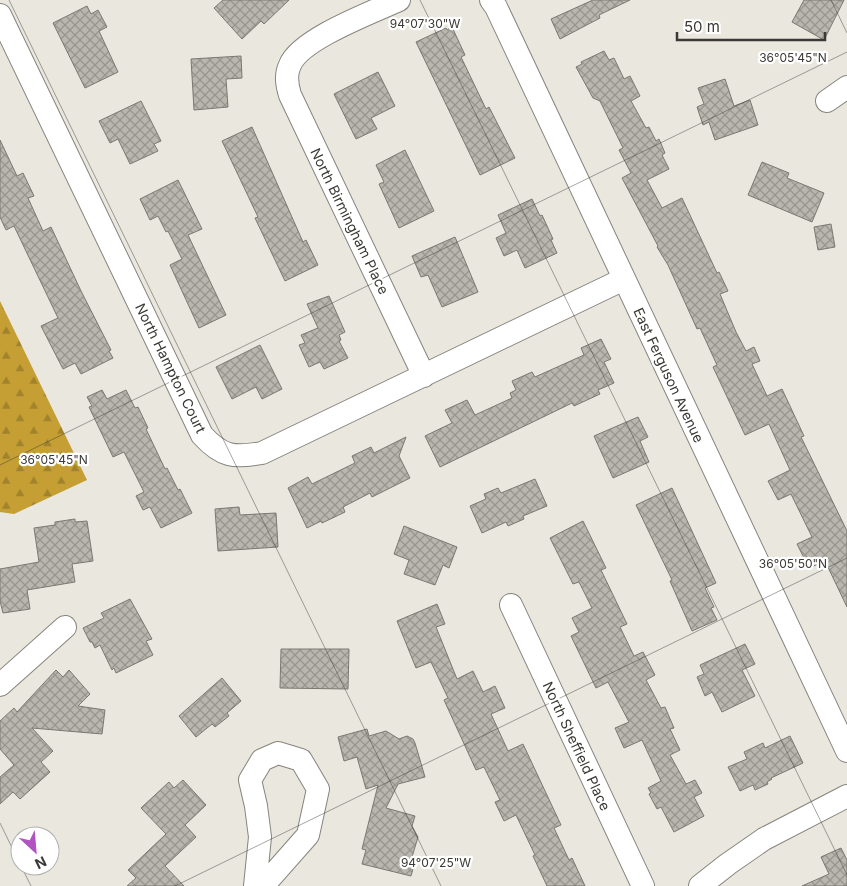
<svg xmlns="http://www.w3.org/2000/svg" width="847" height="886" font-family="Inter,sans-serif">
  <style>
    .forest { fill: url(#forest-firs) }
    .building { fill: url(#building-cross-hatch); stroke: #7b7871 }
    .lines { fill: none; stroke-linecap: round; stroke-linejoin: round }
    .minor-casing { stroke: #87847d; stroke-width: 24 }
    .minor { stroke: #fff; stroke-width: 22 }
    .ticks { fill: none; stroke: #3a3935; stroke-width: 1; stroke-opacity: 0.45 }
    .labels { text-anchor: middle; dominant-baseline: central; stroke-width: 4.5; stroke-linejoin: round; paint-order: stroke }
    .street-label { font-size: 14px; fill: #3a3935; stroke: #fff }
    .ticks-label { font-size: 12px; text-anchor: middle; fill: #3a3935; stroke: #fff; stroke-width: 4.5; stroke-linejoin: round; paint-order: stroke }
  </style>
  <defs>
    <pattern id="forest-firs" width="22" height="20" patternUnits="userSpaceOnUse" patternTransform="scale(1.25)"><rect width="22" height="20" fill="#c59f33"/><path d="M5 1l3.5 6h-7zM16 11l3.5 6h-7z" fill="#a1832c"/></pattern>
    <pattern id="building-cross-hatch" width="8" height="8" patternUnits="userSpaceOnUse" patternTransform="scale(1.25)"><rect width="8" height="8" fill="#b9b6ae"/><path d="M0 0l8 8M0 8l8-8" fill="none" stroke="#97958e"/></pattern>
  </defs>
  <rect width="100%" height="100%" fill="#eae7df"/>
  <path class="forest" d="M 0,301 L 87,480 L 14,514 L 0,512 Z"/>
  <path class="building" d="M 223,0 L 289,0 L 264,24 L 261,21 L 242,39 L 214,8 Z
    M 593,0 L 630,0 L 599,15 L 600,18 L 560,39 L 551,19 Z
    M 804,0 L 844,0 L 824,40 L 792,22 Z
    M 87,6 L 91,14 L 98,10 L 107,27 L 99,31 L 118,72 L 85,88 L 53,23 Z
    M 452,27 L 465,55 L 461,57 L 486,109 L 489,107 L 515,158 L 480,175 L 416,42 L 446,28 L 447,30 Z
    M 604,51 L 609,60 L 614,58 L 624,79 L 630,76 L 640,96 L 631,101 L 646,128 L 649,127 L 656,141 L 659,139 L 665,153 L 662,155 L 669,169 L 647,180 L 662,208 L 682,198 L 717,273 L 719,272 L 728,291 L 720,294 L 736,332 L 746,351 L 754,347 L 760,361 L 752,364 L 767,396 L 782,389 L 804,436 L 801,437 L 847,531 L 847,607 L 825,561 L 809,568 L 797,544 L 812,537 L 791,494 L 778,500 L 768,481 L 790,470 L 769,424 L 745,435 L 713,367 L 717,365 L 700,328 L 697,329 L 668,265 L 657,247 L 658,246 L 622,178 L 631,173 L 619,150 L 623,148 L 600,101 L 593,98 L 576,67 L 582,64 L 581,62 Z
    M 241,56 L 242,78 L 226,79 L 228,107 L 194,110 L 191,59 Z
    M 378,72 L 395,106 L 371,118 L 377,129 L 356,139 L 334,94 Z
    M 725,79 L 734,106 L 750,100 L 758,125 L 715,140 L 709,122 L 703,125 L 697,107 L 704,104 L 698,88 Z
    M 141,101 L 161,141 L 154,144 L 158,151 L 130,164 L 118,139 L 110,143 L 99,121 Z
    M 252,127 L 303,242 L 306,240 L 318,265 L 285,281 L 255,218 L 258,217 L 222,141 Z
    M 0,140 L 17,176 L 23,173 L 34,196 L 28,198 L 43,231 L 51,227 L 81,291 L 111,350 L 109,351 L 113,358 L 81,374 L 75,363 L 63,369 L 41,326 L 58,318 L 14,226 L 6,230 L 0,217 Z
    M 405,150 L 434,211 L 399,228 L 379,184 L 384,182 L 376,165 Z
    M 762,162 L 789,173 L 787,178 L 824,193 L 812,222 L 748,195 Z
    M 178,180 L 202,229 L 188,235 L 226,315 L 199,328 L 170,265 L 182,259 L 168,231 L 166,232 L 158,216 L 150,220 L 140,199 Z
    M 532,199 L 540,216 L 542,215 L 553,239 L 551,240 L 557,253 L 525,268 L 517,250 L 504,256 L 496,238 L 506,233 L 498,215 Z
    M 831,224 L 835,247 L 818,250 L 814,227 Z
    M 455,237 L 478,292 L 442,307 L 428,275 L 421,277 L 412,256 Z
    M 329,296 L 345,332 L 339,335 L 341,340 L 339,341 L 348,358 L 324,369 L 320,362 L 309,367 L 299,345 L 305,343 L 301,335 L 318,328 L 307,304 Z
    M 601,339 L 611,359 L 604,362 L 614,383 L 598,390 L 600,394 L 574,406 L 572,403 L 440,467 L 425,436 L 452,423 L 445,410 L 467,400 L 475,415 L 512,398 L 510,393 L 516,390 L 512,381 L 532,372 L 535,377 L 584,355 L 581,348 Z
    M 260,345 L 282,389 L 262,399 L 256,387 L 232,399 L 216,367 Z
    M 102,390 L 107,399 L 126,390 L 135,408 L 138,407 L 148,428 L 146,429 L 165,469 L 167,468 L 178,490 L 180,489 L 192,513 L 161,528 L 150,507 L 143,510 L 136,496 L 144,492 L 124,452 L 113,457 L 89,407 L 92,406 L 87,397 Z
    M 638,417 L 648,437 L 640,441 L 649,462 L 613,478 L 594,436 Z
    M 406,437 L 399,456 L 410,478 L 372,497 L 370,493 L 343,507 L 345,512 L 322,523 L 321,521 L 307,528 L 288,488 L 308,477 L 312,484 L 355,463 L 352,456 L 371,447 L 374,453 Z
    M 535,479 L 547,506 L 523,516 L 524,519 L 508,526 L 506,522 L 482,533 L 470,506 L 486,499 L 484,494 L 498,488 L 501,493 Z
    M 672,488 L 716,583 L 705,588 L 714,607 L 711,608 L 717,620 L 692,631 L 670,581 L 672,580 L 636,505 Z
    M 239,507 L 240,515 L 276,513 L 278,547 L 218,551 L 215,509 Z
    M 75,519 L 75,522 L 87,521 L 93,561 L 72,564 L 75,582 L 27,590 L 30,609 L 3,613 L 0,601 L 0,569 L 39,562 L 34,528 L 55,525 L 55,522 Z
    M 583,521 L 606,568 L 601,570 L 627,624 L 620,627 L 634,656 L 643,652 L 655,675 L 646,680 L 661,708 L 665,707 L 674,728 L 670,729 L 680,750 L 670,755 L 686,784 L 695,780 L 702,793 L 694,797 L 704,816 L 674,832 L 661,807 L 657,809 L 649,794 L 651,793 L 648,788 L 661,781 L 642,740 L 624,748 L 615,728 L 629,722 L 608,682 L 596,688 L 571,636 L 579,632 L 572,618 L 592,608 L 579,582 L 573,584 L 550,538 Z
    M 404,526 L 457,547 L 449,568 L 443,565 L 435,585 L 404,574 L 409,560 L 394,554 Z
    M 130,599 L 152,639 L 146,641 L 153,655 L 116,673 L 114,668 L 112,670 L 100,645 L 95,648 L 92,642 L 90,642 L 83,628 L 104,618 L 101,613 Z
    M 437,604 L 445,624 L 436,627 L 457,679 L 473,671 L 483,692 L 495,686 L 505,708 L 491,714 L 508,751 L 523,744 L 561,825 L 554,828 L 569,860 L 572,858 L 585,886 L 547,886 L 533,856 L 535,855 L 516,815 L 504,821 L 495,802 L 500,800 L 484,767 L 476,770 L 444,700 L 448,698 L 431,662 L 416,668 L 397,621 Z
    M 745,644 L 755,664 L 742,670 L 755,696 L 722,712 L 712,692 L 705,696 L 697,677 L 704,674 L 700,665 Z
    M 281,649 L 349,649 L 348,689 L 280,688 Z
    M 56,670 L 63,677 L 69,670 L 90,694 L 78,706 L 105,710 L 102,734 L 32,728 L 53,751 L 41,762 L 50,772 L 20,799 L 13,792 L 0,804 L 0,777 L 14,765 L 0,749 L 0,721 L 14,708 L 17,712 Z
    M 222,678 L 241,701 L 227,713 L 229,716 L 215,727 L 212,724 L 196,737 L 179,716 Z
    M 367,729 L 369,736 L 386,731 L 399,739 L 407,736 L 413,739 L 415,743 L 425,777 L 398,784 L 386,808 L 415,816 L 412,826 L 418,837 L 412,857 L 416,858 L 411,876 L 362,864 L 366,850 L 362,849 L 378,785 L 366,789 L 357,757 L 344,761 L 338,737 Z
    M 790,736 L 803,763 L 771,778 L 772,779 L 767,782 L 768,784 L 755,790 L 753,785 L 740,791 L 728,767 L 747,759 L 744,752 L 763,743 L 765,748 Z
    M 183,780 L 206,805 L 185,825 L 196,837 L 165,866 L 184,886 L 127,886 L 136,878 L 128,870 L 166,834 L 141,808 L 169,782 L 174,788 Z
    M 841,848 L 847,860 L 847,886 L 802,886 L 829,874 L 821,857 Z"/>
  <g class="lines">
    <defs>
      <path id="minor" d="M 399,0 C 373,12 300,39 290,65 C 285,75 287,85 290,95 L 424,376
        M 491,0 L 496,7 L 847,751
        M 0,15 L 202,435 C 222,457 234,458 262,453 L 624,279
        M 827,101 L 847,87
        M 511,605 L 643,886
        M 0,685 L 65,627
        M 255,886 L 260,837 L 256,806 L 250,780 L 262,760 L 278,753 L 301,760 L 318,789 L 308,835 L 263,886
        M 700,886 L 728,864 L 764,839 L 847,796"/>
    </defs>
    <use href="#minor" class="minor-casing"/>
    <use href="#minor" class="minor"/>
  </g>
  <path class="ticks" d="M 9,0 L 441,886M 420,0 L 847,875M 831,0 L 847,33M 0,465 L 847,52M 0,823 L 20,864M 21,866 L 31,886M 175,886 L 847,558"/>
  <g class="labels">
    <g class="street-label">
      <text transform="translate(350 221) rotate(64)">North Birmingham Place</text>
      <text transform="translate(171 368) rotate(64)">North Hampton Court</text>
      <text transform="translate(669 375) rotate(65)">East Ferguson Avenue</text>
      <text transform="translate(577 746) rotate(65)">North Sheffield Place</text>
    </g>
  </g>
  <g class="ticks-label">
    <text x="425" y="28">94°07'30"W</text>
    <text x="793" y="62">36°05'45"N</text>
    <text x="54" y="464">36°05'45"N</text>
    <text x="793" y="568">36°05'50"N</text>
    <text x="436" y="867">94°07'25"W</text>
  </g>
  <g transform="translate(35 851) rotate(154)"><circle r="24" fill="#ffffff" stroke="#b0b0ae"/>
  <path d="M0-4L9 19L0 12L-9 19Z" fill="#af54c0"/>
  <text y="-8" font-size="14" font-weight="bold" text-anchor="middle" fill="#3a3935">N</text>
  </g>
  <path d="M677 32v8h148v-8" fill="none" stroke="#3a3935" stroke-width="2.5"/>
  <text x="684" y="32" font-size="15" fill="#3a3935" stroke="#ffffff" stroke-width="4" paint-order="stroke">50 m</text>
</svg>
